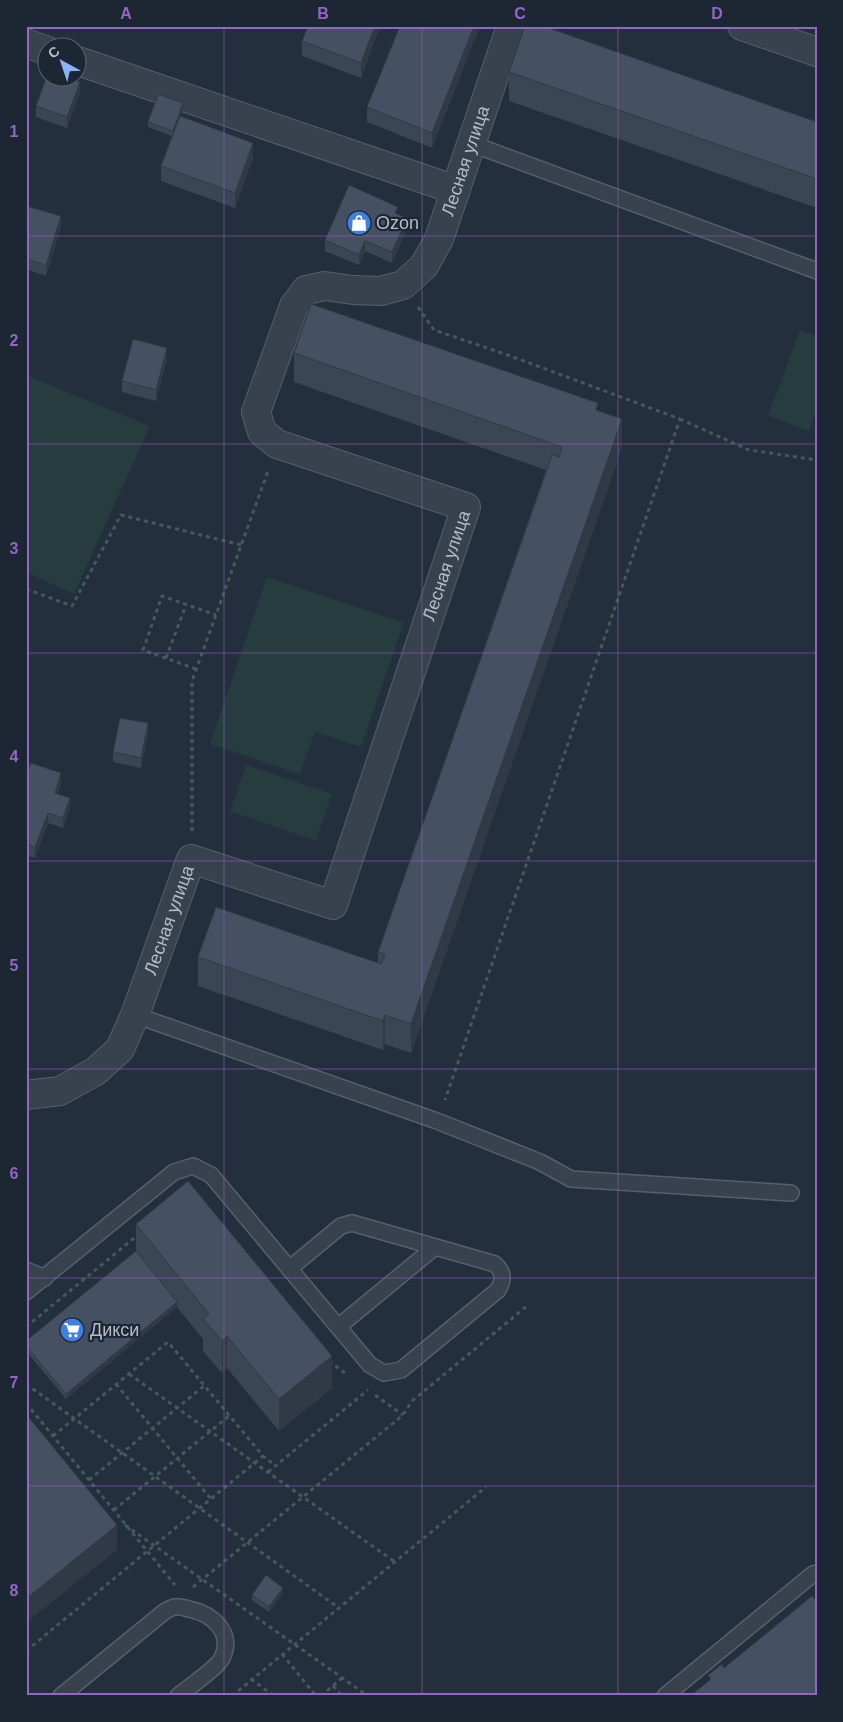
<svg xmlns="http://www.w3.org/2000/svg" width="843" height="1722" font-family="Arial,sans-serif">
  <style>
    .green { fill: #263c3f }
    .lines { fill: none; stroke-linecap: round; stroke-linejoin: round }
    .lane-casing { stroke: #565f6c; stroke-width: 18 }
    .street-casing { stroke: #565f6c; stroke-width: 30 }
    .path { stroke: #44595c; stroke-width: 3; stroke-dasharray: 4 4; stroke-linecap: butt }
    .lane { stroke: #38414e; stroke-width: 15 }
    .street { stroke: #38414e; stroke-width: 28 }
    .wall { fill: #3b4654 }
    .shaded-wall { fill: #303945 }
    .building { fill: #455162; stroke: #303945 }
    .grid { fill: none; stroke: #9266c3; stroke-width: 1; stroke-opacity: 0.55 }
    .labels { text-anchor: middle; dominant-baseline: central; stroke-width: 4.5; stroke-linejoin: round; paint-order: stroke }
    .street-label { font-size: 18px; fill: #b4bcc9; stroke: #1d2633 }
    .poi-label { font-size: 18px; fill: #b4bcc9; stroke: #1d2633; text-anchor: start }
    .neatline { fill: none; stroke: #9266c3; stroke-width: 2 }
    .grid-label { font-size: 16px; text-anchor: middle; font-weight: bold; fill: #9266c3 }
  </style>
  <rect width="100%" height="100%" fill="#242f3e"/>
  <path class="green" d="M 800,330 L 817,336 L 817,410 L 809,431 L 768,416 Z
    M 26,375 L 150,426 L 74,594 L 26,572 Z
    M 267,577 L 404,623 L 361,747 L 315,732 L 300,774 L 210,744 Z
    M 246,765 L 332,794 L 316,841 L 230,811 Z"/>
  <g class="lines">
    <defs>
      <path id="lane" d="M 472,144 L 817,271
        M 135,1015 L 437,1121 L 540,1162 L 571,1179 L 791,1193
        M 26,1270 L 45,1278
        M 26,1292 L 174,1172 L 193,1166 L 211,1175 L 370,1365 L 384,1373 L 401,1370 L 498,1290 C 504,1279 504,1273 495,1264 L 352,1223 L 341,1226 L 289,1269
        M 338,1327 L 435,1247
        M 61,1696 L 164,1612 C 167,1610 171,1608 174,1607 C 179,1606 185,1608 189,1609 C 213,1614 234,1633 222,1658 C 218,1667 188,1688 178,1696
        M 665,1696 L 813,1574 L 817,1573"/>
      <g id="street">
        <path d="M 742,26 L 817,52"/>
        <path d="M 26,43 L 48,51"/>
        <path d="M 78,61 L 456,190"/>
        <path id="s1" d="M 26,1095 L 60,1091 L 96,1071 L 120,1049 L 135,1015 L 191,859 L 333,905 L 466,507 L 277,444 L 262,432 L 256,412 L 294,306 L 306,290 L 325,286 L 353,290 L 381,291 L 403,285 L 424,266 L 439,239 L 511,26"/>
      </g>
    </defs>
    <use href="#lane" class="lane-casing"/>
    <use href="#street" class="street-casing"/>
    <path class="path" d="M 418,307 L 434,330 L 505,354 L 680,419 L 445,1100
      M 680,419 L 749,450 L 817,460
      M 26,589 L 72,606 L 121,515 L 241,545
      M 166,658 L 186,605
      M 196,669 L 143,650 L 162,596 L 216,615
      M 192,831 L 192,681 L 268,471
      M 26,1327 L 139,1234
      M 329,1361 L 346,1374
      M 129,1374 L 395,1562
      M 26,1384 L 339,1608
      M 116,1384 L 211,1499
      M 375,1395 L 403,1415
      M 26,1403 L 175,1585
      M 53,1436 L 168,1342 L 263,1456 L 276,1466
      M 268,1472 L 368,1390
      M 89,1480 L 204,1386
      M 114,1510 L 229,1416
      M 125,1525 L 368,1696
      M 193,1587 L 403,1415 L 412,1401 L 527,1306
      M 26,1651 L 263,1456
      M 282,1654 L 316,1696
      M 251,1679 L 274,1696
      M 333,1686 L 342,1696
      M 232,1696 L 486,1487
      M 321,1696 L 342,1678"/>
    <use href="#lane" class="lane"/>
    <use href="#street" class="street"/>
  </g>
  <path class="wall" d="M 380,26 L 361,78 L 302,56 L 302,41 Z
    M 480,26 L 432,148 L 367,122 L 367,107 Z
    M 509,72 L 817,122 L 817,208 L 509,101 Z
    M 80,93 L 67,128 L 36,117 L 36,106 Z
    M 183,108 L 180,116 L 253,158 L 235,208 L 161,181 L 161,166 L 172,136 L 148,127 L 148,122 Z
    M 26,206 L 61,227 L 46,276 L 26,269 Z
    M 398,214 L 407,229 L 392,263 L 365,251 L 359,265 L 325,251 L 325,240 Z
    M 294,353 L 598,411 L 622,448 L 411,1053 L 385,1044 L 383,1050 L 198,986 L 198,957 L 378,963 L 378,952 L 546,470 L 294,382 Z
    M 167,359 L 156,401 L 122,392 L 122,381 Z
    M 148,734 L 141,768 L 113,762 L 113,752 Z
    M 26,775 L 61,783 L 58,794 L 70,808 L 63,828 L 48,823 L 35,858 L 26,854 Z
    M 136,1224 L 332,1388 L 279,1431 L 227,1368 L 222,1373 L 216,1366 L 203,1351 L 203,1339 L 177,1307 L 66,1399 L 26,1351 L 26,1341 L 136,1251 Z
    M 283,1593 L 269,1612 L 252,1600 L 252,1595 Z"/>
  <path class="shaded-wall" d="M 375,26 L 380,26 L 361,78 L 361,63 Z
    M 474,26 L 480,26 L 432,148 L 432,133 Z
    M 80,82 L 80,93 L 67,128 L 67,117 Z
    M 183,103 L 183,108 L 173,136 L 173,131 Z
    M 253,143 L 253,158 L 235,208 L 235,193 Z
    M 61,216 L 61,227 L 46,276 L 46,265 Z
    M 407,218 L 407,229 L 392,263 L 392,252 Z
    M 365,241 L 365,251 L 359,265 L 359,255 Z
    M 167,348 L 167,359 L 156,401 L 156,390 Z
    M 622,419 L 622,448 L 411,1053 L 411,1024 Z
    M 148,723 L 148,734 L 141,768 L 141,758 Z
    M 61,773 L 61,783 L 55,803 L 55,793 Z
    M 70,798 L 70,808 L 63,828 L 63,818 Z
    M 48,813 L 48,823 L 35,858 L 35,847 Z
    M 385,1015 L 385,1044 L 383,1050 L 383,1021 Z
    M 177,1302 L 177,1307 L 66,1399 L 66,1394 Z
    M 227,1336 L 227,1368 L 222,1373 L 222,1341 Z
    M 332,1356 L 332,1388 L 279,1431 L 279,1399 Z
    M 117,1525 L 117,1550 L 26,1623 L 26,1599 Z
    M 283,1588 L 283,1593 L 269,1612 L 269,1607 Z"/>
  <path class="building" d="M 308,26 L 375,26 L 361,63 L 302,41 Z
    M 400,26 L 474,26 L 432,133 L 367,107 Z
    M 525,26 L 543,26 L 817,122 L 817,179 L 509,72 Z
    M 48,73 L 48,78 L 66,78 L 80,82 L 67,117 L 36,106 Z
    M 158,94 L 183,103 L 173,131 L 148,122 Z
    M 180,116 L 253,143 L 235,193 L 161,166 Z
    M 349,185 L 398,207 L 395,213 L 407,218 L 392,252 L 365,241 L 359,255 L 325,240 Z
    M 26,206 L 61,216 L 46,265 L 26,259 Z
    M 311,304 L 598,403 L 596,410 L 622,419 L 411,1024 L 385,1015 L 383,1021 L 198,957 L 216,907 L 381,964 L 385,954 L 378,952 L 552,455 L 559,457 L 562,447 L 294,353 Z
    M 133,339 L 167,348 L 156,390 L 122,381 Z
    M 120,718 L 148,723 L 141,758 L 113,752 Z
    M 31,763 L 61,773 L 55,793 L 70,798 L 63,818 L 48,813 L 35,847 L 26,844 L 26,775 Z
    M 188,1181 L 332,1356 L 279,1399 L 227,1336 L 222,1341 L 216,1334 L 203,1319 L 209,1314 L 136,1224 Z
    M 136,1251 L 177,1302 L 66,1394 L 26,1346 L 26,1341 Z
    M 26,1414 L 117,1525 L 26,1599 Z
    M 266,1575 L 283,1588 L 269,1607 L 252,1595 Z
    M 812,1596 L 817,1602 L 817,1696 L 690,1696 L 711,1679 L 708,1675 L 722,1664 L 724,1668 Z"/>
  <path class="grid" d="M 224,26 L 224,1696M 422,26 L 422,1696M 618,26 L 618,1696M 26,236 L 817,236M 26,444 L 817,444M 26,653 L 817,653M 26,861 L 817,861M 26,1069 L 817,1069M 26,1278 L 817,1278M 26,1486 L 817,1486"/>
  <defs>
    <symbol id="shop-disc" viewBox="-11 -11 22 22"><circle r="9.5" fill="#3f7fe0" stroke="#1d2633"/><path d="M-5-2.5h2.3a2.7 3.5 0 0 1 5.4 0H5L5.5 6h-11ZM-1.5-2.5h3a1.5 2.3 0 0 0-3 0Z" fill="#fff"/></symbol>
    <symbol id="supermarket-disc" viewBox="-11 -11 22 22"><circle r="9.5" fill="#3f7fe0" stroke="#1d2633"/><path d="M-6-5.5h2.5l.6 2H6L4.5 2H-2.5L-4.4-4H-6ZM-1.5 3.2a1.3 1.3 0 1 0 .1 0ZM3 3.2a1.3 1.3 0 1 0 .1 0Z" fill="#fff"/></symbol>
  </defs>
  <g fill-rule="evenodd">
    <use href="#shop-disc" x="345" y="209" width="28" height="28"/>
    <use href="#supermarket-disc" x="58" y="1316" width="28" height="28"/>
  </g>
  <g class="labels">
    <g class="street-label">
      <text stroke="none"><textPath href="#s1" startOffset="1492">Лесная улица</textPath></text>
      <text stroke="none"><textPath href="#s1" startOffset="818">Лесная улица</textPath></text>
      <text stroke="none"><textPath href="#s1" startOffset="246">Лесная улица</textPath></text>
    </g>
    <g class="poi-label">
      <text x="376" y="223">Ozon</text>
      <text x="90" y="1330">Дикси</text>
    </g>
  </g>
  <rect width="843" height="1722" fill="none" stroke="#1d2633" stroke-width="55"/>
  <g transform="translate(62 62) rotate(320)"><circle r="24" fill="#1d2633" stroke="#59626f"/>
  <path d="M0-4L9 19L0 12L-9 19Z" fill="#8ab4f8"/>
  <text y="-8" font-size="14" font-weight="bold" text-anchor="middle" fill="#b4bcc9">С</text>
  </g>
  <rect x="28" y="28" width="788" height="1666" class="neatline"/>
  <g class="grid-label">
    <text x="126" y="19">A</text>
    <text x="323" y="19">B</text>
    <text x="520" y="19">C</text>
    <text x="717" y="19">D</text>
    <text x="14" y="137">1</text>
    <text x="14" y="346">2</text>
    <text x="14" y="554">3</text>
    <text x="14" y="762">4</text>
    <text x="14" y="971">5</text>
    <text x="14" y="1179">6</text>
    <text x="14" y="1388">7</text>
    <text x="14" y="1596">8</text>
  </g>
</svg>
